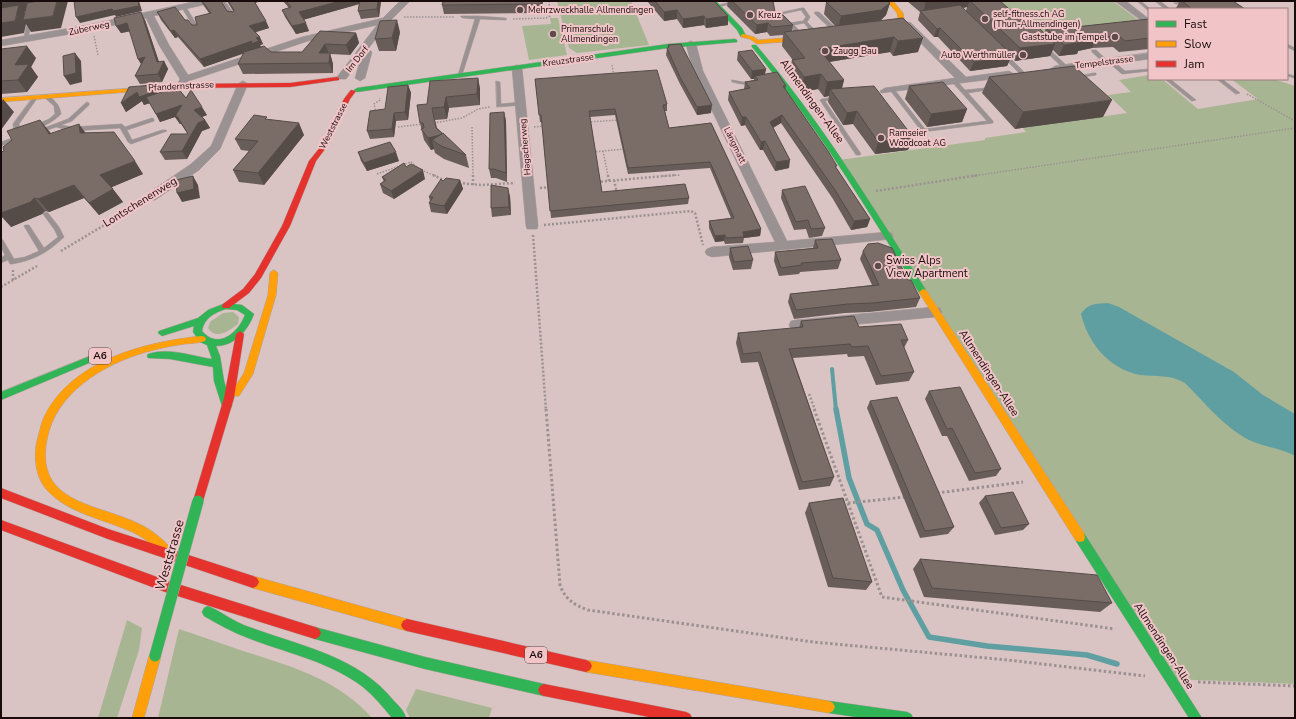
<svg xmlns="http://www.w3.org/2000/svg" width="1296" height="719" font-family="'Nunito Sans',sans-serif">
  <style>
    .green { fill: #a8b593 }
    .water { fill: #609fa1 }
    .lines { fill: none; stroke-linecap: round; stroke-linejoin: round }
    .stream-far1 { stroke: #609fa1; stroke-width: 4 }
    .stream { stroke: #609fa1; stroke-width: 5.5 }
    .lane-casing { stroke: #b2a0a0; stroke-width: 1 }
    .street-casing { stroke: #b2a0a0; stroke-width: 1 }
    .fast-casing { stroke: #b2a0a0; stroke-width: 1 }
    .slow-casing { stroke: #b2a0a0; stroke-width: 1 }
    .jam-casing { stroke: #b2a0a0; stroke-width: 1 }
    .path-far2 { stroke: #9b9191; stroke-width: 1.5; stroke-dasharray: 1.5 1.5; stroke-linecap: butt }
    .path-far1 { stroke: #9b9191; stroke-width: 2.5; stroke-dasharray: 2 2; stroke-linecap: butt }
    .path { stroke: #9b9191; stroke-width: 3; stroke-dasharray: 2.5 2.5; stroke-linecap: butt }
    .lane { fill: #9a9292; fill-rule: evenodd }
    .street { fill: #9a9292; fill-rule: evenodd }
    .fast { fill: #30b455; fill-rule: evenodd }
    .slow { fill: #ff9f0a; fill-rule: evenodd }
    .jam { fill: #e5322d; fill-rule: evenodd }
    .fast-bridge-casing { stroke: #b2a0a0; stroke-width: 12; stroke-linecap: butt }
    .fast-bridge { stroke: #30b455; stroke-width: 11 }
    .wall { fill: #695d59; fill-rule: evenodd }
    .shaded-wall { fill: #554c48 }
    .building { fill: #7a6c67; stroke: #554c48 }
    .poi-dot { fill: #5d4b4c; stroke: #f1c5c7; stroke-width: 1.5 }
    .labels { text-anchor: middle; dominant-baseline: central; stroke-width: 4; stroke-linejoin: round; paint-order: stroke }
    .far-poi-label { font-size: 9px; fill: #190b0c; stroke: #f1c5c7; text-anchor: start }
    .far-street-label { font-size: 9px; fill: #190b0c; stroke: #f1c5c7 }
    .shield { fill: #f1c5c7; stroke: #5a4344; stroke-width: 1 }
    .shield-label { font-size: 10px; font-weight: bold; fill: #190b0c }
    .street-label { font-size: 11px; fill: #190b0c; stroke: #f1c5c7 }
    .poi-label { font-size: 11px; fill: #190b0c; stroke: #f1c5c7; text-anchor: start }
    .near-street-label { font-size: 13px; fill: #190b0c; stroke: #f1c5c7 }
  </style>
  <rect width="100%" height="100%" fill="#dac3c3"/>
  <path class="green" d="M 557,1 L 631,1 L 649,45 L 577,53 L 569,48 Z
    M 986,1 L 1113,1 L 1149,28 L 1044,34 L 1030,22 L 1025,23 Z
    M 550,18 L 558,18 L 567,55 L 529,60 L 522,26 L 551,24 Z
    M 1149,75 L 1149,79 L 1162,79 L 1198,109 L 1258,99 L 1231,79 L 1273,79 L 1295,86 L 1295,684 L 1171,679 L 839,160 L 985,140 L 985,138 L 1026,132 L 1023,128 L 1127,113 L 1108,95 L 1131,92 L 1119,80 Z
    M 233,312 L 239,317 L 238,324 C 230,330 216,341 208,328 L 210,322 L 223,313 Z
    M 127,620 L 142,628 L 139,650 L 117,718 L 98,718 Z
    M 179,629 C 201,636 222,644 243,651 C 291,666 338,679 372,718 L 158,718 Z
    M 416,689 L 492,708 L 489,718 L 410,718 L 406,710 Z"/>
  <path class="water" d="M 1108,303 L 1119,307 L 1234,372 L 1263,395 L 1295,414 L 1295,456 C 1281,448 1263,447 1249,440 C 1224,427 1204,402 1185,383 C 1170,374 1156,377 1140,375 C 1109,369 1088,343 1081,314 C 1088,303 1096,304 1108,303 Z"/>
  <g class="lines">
    <path class="stream-far1" d="M 832,369 L 836,410"/>
    <path class="stream" d="M 836,409 L 849,478 L 867,524 L 877,530 L 903,590 L 929,637 L 987,646 L 1087,655 L 1117,664"/>
    <defs>
      <path id="lane" d="M 221,1 L 225,1 L 236,17 L 236,18 L 232,18 Z
        M 734,1 L 741,1 L 718,7 L 716,6 Z
        M 1137,1 L 1141,1 L 1150,9 L 1149,9 L 1149,11 Z
        M 1155,1 L 1160,1 L 1170,9 L 1165,9 Z
        M 1182,1 L 1194,1 L 1176,4 L 1174,3 Z
        M 182,7 L 186,7 L 200,30 L 200,31 L 196,31 L 182,8 Z
        M 802,8 L 804,8 L 810,17 L 807,22 L 819,34 L 819,36 L 815,36 L 804,23 L 794,25 L 805,37 L 801,38 L 789,25 L 789,23 L 803,21 L 806,17 L 801,10 L 782,14 L 780,13 Z
        M 815,12 L 819,12 L 839,31 L 839,33 L 835,33 L 815,14 Z
        M 461,16 L 478,16 L 505,18 L 507,19 L 505,20 L 480,19 L 462,75 L 460,76 L 458,75 L 475,19 L 463,18 L 461,17 Z
        M 28,18 L 32,19 L 28,39 L 26,40 L 24,39 Z
        M 1287,44 L 1295,48 L 1295,51 L 1287,47 Z
        M 1043,47 L 1047,47 L 1067,66 L 1067,68 L 1063,68 L 1043,49 Z
        M 1092,50 L 1096,50 L 1108,61 L 1108,63 L 1104,63 L 1092,52 Z
        M 1002,54 L 1006,54 L 1024,72 L 1024,74 L 1020,74 L 1002,56 Z
        M 1108,60 L 1112,60 L 1125,71 L 1149,69 L 1149,71 L 1122,74 L 1108,62 Z
        M 1094,73 L 1096,73 L 1096,75 L 1077,78 L 1075,77 Z
        M 1287,74 L 1295,76 L 1295,78 L 1287,76 Z
        M 1165,79 L 1170,79 L 1196,100 L 1192,101 Z
        M 1217,79 L 1222,79 L 1240,93 L 1236,94 Z
        M 732,80 L 743,82 L 754,81 L 756,82 C 749,86 740,84 732,82 Z
        M 496,81 L 500,82 L 501,104 L 521,102 L 523,103 L 523,105 L 497,107 Z
        M 953,81 L 957,81 L 965,90 L 996,87 L 996,89 L 994,89 L 968,93 L 993,121 L 993,123 L 922,132 L 890,90 L 894,89 L 925,129 L 987,121 L 953,83 Z
        M 44,95 L 48,95 C 54,100 60,105 61,114 C 54,121 43,128 33,128 L 33,126 L 49,119 L 55,114 L 54,106 L 44,97 Z
        M 34,96 L 38,97 L 19,124 L 21,138 L 1,146 L 1,142 L 15,137 L 13,124 Z
        M 836,97 L 838,97 L 838,99 L 825,101 L 861,154 L 860,155 L 856,155 L 820,100 L 822,99 Z
        M 87,102 L 89,103 L 89,105 L 72,121 L 61,125 L 72,127 L 122,124 L 125,127 L 152,118 L 154,119 L 154,121 L 127,130 L 132,140 L 162,130 L 166,130 L 167,131 L 131,144 L 128,142 L 120,128 L 72,131 L 56,127 L 39,133 L 36,131 L 68,119 Z
        M 46,212 L 48,213 L 59,227 L 64,237 L 63,238 C 47,253 34,260 12,264 L 10,264 L 8,260 L 1,263 L 1,258 L 5,255 L 1,247 L 1,239 L 3,240 L 14,259 L 25,257 L 39,251 L 24,226 L 25,225 L 29,225 L 44,248 L 58,237 L 54,229 L 43,214 Z"/>
      <path id="street" d="M 197,1 L 214,1 L 212,3 L 154,16 L 169,45 L 188,75 L 302,37 L 383,18 L 400,1 L 410,1 L 389,22 L 368,49 L 372,52 L 365,78 L 360,81 L 355,78 L 360,61 L 346,79 L 338,79 L 337,77 L 377,25 L 308,41 L 189,81 L 186,88 L 182,89 L 177,86 L 180,79 L 159,45 L 146,18 L 88,31 L 1,46 L 1,40 L 88,25 Z
        M 1115,1 L 1126,1 L 1149,19 L 1149,26 Z
        M 908,22 L 911,23 L 966,77 L 1009,71 L 1014,74 L 1009,77 L 881,93 L 880,91 L 885,88 L 955,78 L 905,27 L 903,25 Z
        M 691,41 L 696,44 L 703,71 L 787,241 L 887,232 L 892,233 L 893,236 L 892,239 L 712,257 L 707,255 L 705,252 L 707,249 L 712,247 L 775,242 L 693,71 L 686,44 Z
        M 1149,53 L 1149,59 L 1055,72 L 1050,69 L 1055,66 Z
        M 517,65 L 522,68 L 538,226 L 537,229 L 527,229 L 526,226 L 512,68 Z
        M 243,81 L 248,84 L 220,149 L 199,170 L 155,200 L 147,200 L 145,197 L 147,194 L 191,164 L 211,146 L 238,84 Z
        M 935,307 L 940,308 L 942,312 L 940,316 L 935,317 L 796,330 L 791,329 L 789,325 L 791,321 L 796,320 Z"/>
      <path id="fast" d="M 710,1 L 716,1 L 742,28 L 746,36 L 745,37 L 741,37 L 737,30 Z
        M 735,39 L 737,40 L 737,42 L 668,48 L 357,92 L 354,90 L 357,88 L 668,44 Z
        M 752,45 L 756,45 C 821,121 872,206 926,290 L 927,292 L 926,294 L 920,294 C 867,209 816,124 752,47 Z
        M 226,303 L 242,305 L 254,314 C 248,330 235,346 216,346 L 220,356 L 224,381 L 232,406 L 230,409 L 227,410 L 224,409 L 222,406 L 214,381 L 213,367 L 170,359 L 148,358 L 147,356 L 148,354 C 168,347 192,356 212,359 L 207,345 L 200,342 L 193,332 L 194,326 L 162,336 L 158,333 L 159,331 L 198,318 L 208,310 ZM 226,309 L 237,310 L 245,315 C 238,333 218,350 202,331 C 204,318 214,313 226,309 Z
        M 105,350 L 108,351 L 109,353 L 108,355 L 1,400 L 1,392 Z
        M 1080,532 L 1084,533 L 1202,718 L 1189,718 L 1076,541 L 1075,537 L 1076,533 Z
        M 208,606 C 222,612 234,622 249,627 C 300,646 358,656 394,701 C 399,706 404,711 406,718 L 392,718 C 383,707 374,696 363,687 C 329,661 286,653 248,638 C 232,632 218,624 204,616 L 202,612 L 204,608 Z
        M 315,627 L 425,657 L 544,684 L 548,686 L 550,690 L 548,694 L 544,696 L 425,669 L 315,639 L 311,637 L 309,633 L 311,629 Z
        M 829,701 L 907,712 L 911,714 L 913,718 L 863,718 L 829,713 L 825,711 L 823,707 L 825,703 Z"/>
      <path id="slow" d="M 887,1 L 893,1 L 903,13 L 904,19 L 895,26 L 874,29 L 874,27 L 891,24 L 898,18 L 897,13 Z
        M 743,34 L 754,37 L 758,40 L 810,36 L 813,38 L 810,40 L 757,44 L 750,39 L 741,37 L 741,35 Z
        M 190,84 L 193,86 L 192,87 L 1,102 L 1,98 Z
        M 274,270 L 278,273 L 276,295 L 253,374 L 239,396 L 233,396 L 231,393 L 244,373 L 268,295 L 270,273 Z
        M 923,289 L 926,290 L 1084,533 L 1085,537 L 1084,541 L 1080,542 L 1076,541 L 920,294 L 919,292 Z
        M 202,336 L 205,337 L 206,339 L 205,341 C 197,344 187,343 178,345 C 170,346 162,348 154,350 C 112,360 62,387 49,431 C 26,515 117,500 158,536 C 163,540 168,544 170,549 L 169,553 L 165,554 C 155,550 148,540 138,535 C 108,519 70,516 46,489 C 35,476 33,454 38,437 C 40,431 41,423 44,417 C 72,360 144,342 202,336 Z
        M 253,576 L 407,619 L 411,621 L 413,625 L 411,629 L 407,631 L 253,588 L 249,586 L 247,582 L 249,578 Z
        M 155,650 L 159,652 L 161,656 L 144,718 L 132,718 L 149,656 L 151,652 Z
        M 586,660 L 829,701 L 833,703 L 835,707 L 833,711 L 829,713 L 586,672 L 582,670 L 580,666 L 582,662 Z"/>
      <path id="jam" d="M 337,77 L 339,78 L 339,80 L 290,87 L 190,88 L 187,86 L 190,84 L 290,83 Z
        M 351,90 L 356,91 L 350,99 L 328,145 L 316,161 L 290,226 L 261,278 L 249,293 L 229,308 L 223,308 L 222,306 L 223,304 L 243,289 L 255,274 L 282,226 L 309,161 L 322,145 L 344,99 Z
        M 240,331 L 244,334 L 234,398 L 203,501 L 202,504 L 198,506 L 194,504 L 193,501 L 224,398 L 236,334 Z
        M 1,488 L 108,529 L 253,576 L 257,578 L 259,582 L 257,586 L 253,588 L 108,539 L 1,498 Z
        M 1,520 L 168,581 L 315,627 L 319,629 L 321,633 L 319,637 L 315,639 L 168,593 L 1,530 Z
        M 407,619 L 586,660 L 590,662 L 592,666 L 590,670 L 586,672 L 407,631 L 403,629 L 401,625 L 403,621 Z
        M 544,684 L 686,712 L 690,714 L 692,718 L 654,718 L 544,696 L 540,694 L 538,690 L 540,686 Z"/>
    </defs>
    <use href="#lane" class="lane-casing"/>
    <use href="#street" class="street-casing"/>
    <use href="#fast" class="fast-casing"/>
    <use href="#slow" class="slow-casing"/>
    <use href="#jam" class="jam-casing"/>
    <path class="path-far2" d="M 404,17 L 455,17
      M 513,19 L 546,18 L 550,16 L 549,1
      M 94,36 L 98,55
      M 612,65 L 614,76
      M 1247,94 L 1295,121
      M 376,113 L 374,104 L 380,100 L 380,98
      M 588,122 L 619,120
      M 434,123 L 462,118 L 478,109 L 490,107
      M 398,127 L 423,124
      M 472,127 L 473,176
      M 534,127 L 545,126
      M 603,151 L 608,176
      M 593,152 L 624,149
      M 421,170 L 436,176
      M 377,174 L 411,162 L 417,167
      M 663,176 L 681,175
      M 973,176 L 1295,128"/>
    <path class="path-far1" d="M 433,175 L 446,181
      M 473,175 L 473,185
      M 608,175 L 609,181
      M 614,180 L 617,193
      M 597,182 L 675,175
      M 459,183 L 481,185 L 515,183
      M 540,188 L 551,187
      M 876,191 L 979,175
      M 544,225 L 691,211 L 695,213 L 703,245
      M 533,235 L 546,410
      M 61,251 L 141,203
      M 13,270 L 13,280
      M 1,287 L 37,266
      M 809,394 L 815,410"/>
    <path class="path" d="M 546,409 L 560,585 C 565,599 574,605 588,610 L 813,642 L 1008,660 L 1145,676
      M 814,409 L 882,597 L 1115,629
      M 937,493 L 1023,482
      M 848,503 L 906,497
      M 1198,682 L 1295,686"/>
    <use href="#lane" class="lane"/>
    <use href="#street" class="street"/>
    <use href="#fast" class="fast"/>
    <use href="#slow" class="slow"/>
    <use href="#jam" class="jam"/>
    <defs>
      <path id="fast-bridge" d="M 155,656 L 198,501"/>
    </defs>
    <use href="#fast-bridge" class="fast-bridge-casing"/>
    <use href="#fast-bridge" class="fast-bridge"/>
  </g>
  <path class="wall" d="M 201,1 L 221,1 L 227,11 L 233,12 L 233,11 L 227,1 L 261,1 L 255,3 L 269,28 L 256,32 L 263,44 L 260,45 L 261,47 L 271,52 L 302,52 L 320,31 L 356,33 L 359,43 L 350,55 L 330,54 L 333,64 L 333,73 L 243,74 L 238,64 L 244,53 L 204,67 L 178,37 L 175,38 L 161,20 L 157,12 L 185,20 L 192,25 L 197,25 L 209,13 L 204,6 Z
    M 283,1 L 381,1 L 379,17 L 361,19 L 358,11 L 359,4 L 303,20 L 309,31 L 296,34 L 285,17 L 282,10 L 289,8 Z
    M 385,1 L 394,1 L 394,2 Z
    M 543,1 L 541,13 L 444,14 L 442,5 Z
    M 647,1 L 714,1 L 728,25 L 706,28 L 704,25 L 683,28 L 677,19 L 664,21 Z
    M 722,1 L 773,1 L 775,12 L 793,25 L 792,31 L 835,26 L 824,14 L 826,2 L 890,3 L 886,15 L 881,20 L 918,52 L 893,56 L 890,52 L 829,62 L 844,80 L 842,88 L 913,137 L 908,150 L 875,154 L 853,124 L 843,125 L 828,102 L 829,96 L 824,97 L 818,89 L 801,92 L 789,74 L 792,60 L 792,59 L 782,46 L 783,35 L 770,36 L 767,32 L 755,34 L 727,6 L 728,1 L 723,2 Z
    M 907,1 L 1000,1 L 1031,28 L 1044,33 L 1046,28 L 1066,28 L 1149,19 L 1149,49 L 1119,52 L 1113,47 L 1092,48 L 1078,51 L 1077,54 L 1059,56 L 1053,50 L 1050,56 L 1015,61 L 1011,57 L 1007,66 L 970,71 L 938,37 L 934,37 L 918,20 L 920,12 ZM 967,7 L 966,11 L 963,8 Z
    M 1180,1 L 1233,1 L 1245,9 L 1177,9 L 1176,8 Z
    M 145,20 L 159,62 L 164,61 L 168,69 L 162,82 L 140,84 L 135,76 L 141,64 L 138,59 L 130,31 L 121,33 L 116,26 Z
    M 400,32 L 396,51 L 379,51 L 375,39 Z
    M 668,45 L 711,113 L 697,115 L 680,84 L 666,55 L 667,48 L 668,48 Z
    M 1,49 L 36,58 L 31,67 L 38,77 L 27,92 L 1,94 Z
    M 738,52 L 766,69 L 765,74 L 786,86 L 785,90 L 870,219 L 867,227 L 851,230 L 833,199 L 781,123 L 773,128 L 789,168 L 775,171 L 763,150 L 760,150 L 745,125 L 741,126 L 728,100 L 729,92 L 744,89 L 745,82 L 754,80 L 754,79 L 751,79 L 737,60 Z
    M 989,77 L 1103,117 L 1015,129 L 982,93 Z
    M 478,78 L 480,89 L 480,105 L 449,108 L 447,119 L 435,120 L 437,128 L 466,155 L 469,168 L 444,159 L 435,153 L 434,149 L 431,150 L 424,140 L 420,123 L 427,104 Z
    M 535,79 L 667,104 L 667,111 L 665,111 L 669,128 L 711,123 L 761,229 L 760,236 L 744,238 L 743,243 L 725,244 L 724,241 L 715,242 L 709,228 L 709,221 L 731,218 L 710,168 L 628,174 L 615,115 L 590,117 L 602,192 L 689,198 L 688,204 L 551,218 L 542,122 L 540,122 Z
    M 408,85 L 411,93 L 408,120 L 396,121 L 394,137 L 370,139 L 367,131 L 385,109 Z
    M 909,86 L 967,109 L 962,122 L 927,127 L 905,99 Z
    M 157,93 L 186,98 L 207,115 L 202,117 L 205,120 L 210,128 L 202,131 L 187,159 L 165,160 L 160,152 L 188,134 L 181,124 L 180,124 L 175,117 L 160,122 L 150,103 L 144,105 L 142,101 L 126,112 L 121,103 Z
    M 504,112 L 506,121 L 507,182 L 496,178 L 491,178 L 489,169 Z
    M 269,120 L 304,135 L 264,185 L 239,182 L 233,170 L 249,151 L 241,150 L 235,139 Z
    M 85,133 L 143,174 L 111,187 L 123,202 L 99,215 L 84,198 L 49,212 L 45,211 L 42,214 L 11,227 L 4,151 L 51,134 Z
    M 358,152 L 399,161 L 367,171 L 361,161 Z
    M 406,167 L 425,179 L 394,199 L 383,193 L 380,184 L 384,182 L 382,177 Z
    M 460,180 L 463,189 L 447,214 L 431,212 L 429,203 L 430,201 L 429,197 L 443,181 Z
    M 782,190 L 825,228 L 822,236 L 809,238 L 806,229 L 794,230 L 781,198 Z
    M 510,196 L 511,215 L 492,217 L 491,208 Z
    M 815,240 L 841,260 L 838,269 L 800,272 L 799,274 L 779,276 L 774,261 L 775,252 L 813,248 Z
    M 730,248 L 753,260 L 751,269 L 733,270 L 729,257 Z
    M 863,251 L 908,280 L 920,298 L 916,307 L 869,312 L 845,313 L 794,319 L 788,302 L 790,294 L 872,285 L 860,259 Z
    M 801,321 L 859,327 L 908,340 L 904,348 L 914,372 L 909,381 L 876,385 L 864,356 L 848,357 L 847,354 L 793,358 L 834,477 L 830,486 L 799,490 L 758,362 L 741,363 L 736,343 L 738,333 L 799,328 Z
    M 929,391 L 1001,469 L 996,476 L 969,481 L 947,436 L 942,436 L 925,399 Z
    M 870,401 L 954,527 L 948,534 L 920,538 L 867,408 Z
    M 985,496 L 1029,524 L 1023,530 L 995,535 L 979,503 Z
    M 809,503 L 872,582 L 866,590 L 828,587 L 805,513 Z
    M 920,559 L 1112,603 L 1100,612 L 924,597 L 913,569 Z"/>
  <path class="shaded-wall" d="M 13,1 L 44,1 L 49,8 L 24,12 L 27,17 L 27,19 L 53,16 L 57,1 L 68,1 L 61,28 L 31,32 L 26,24 L 24,33 L 1,37 L 1,23 L 15,21 L 17,14 L 1,17 L 1,3 Z
    M 138,1 L 139,1 L 142,11 L 116,17 L 115,15 L 80,23 L 76,17 Z
    M 253,1 L 261,1 L 254,3 Z
    M 341,1 L 362,1 L 363,3 L 302,20 L 299,12 Z
    M 378,1 L 381,1 L 379,17 L 377,9 Z
    M 541,1 L 543,1 L 541,13 L 540,4 Z
    M 926,1 L 970,1 L 967,7 L 923,14 Z
    M 890,3 L 886,15 L 878,23 L 838,29 L 841,16 Z
    M 677,10 L 677,19 L 664,21 L 664,12 Z
    M 141,12 L 145,20 L 161,68 L 164,61 L 168,69 L 162,82 L 158,74 L 157,62 Z
    M 704,16 L 704,25 L 683,28 L 683,19 Z
    M 728,16 L 728,25 L 706,28 L 706,19 Z
    M 397,20 L 400,32 L 396,51 L 392,38 Z
    M 266,21 L 269,28 L 252,33 L 249,26 Z
    M 127,23 L 132,31 L 121,33 L 116,26 Z
    M 306,23 L 309,31 L 296,34 L 292,26 Z
    M 768,23 L 767,32 L 755,34 L 757,25 Z
    M 940,28 L 938,37 L 934,37 L 937,29 Z
    M 174,30 L 178,37 L 175,38 L 171,31 Z
    M 356,33 L 359,43 L 350,55 L 346,45 Z
    M 260,37 L 263,44 L 260,45 L 262,49 L 254,50 L 204,67 L 200,59 Z
    M 894,37 L 890,52 L 816,64 L 819,49 Z
    M 1098,37 L 1092,48 L 1078,51 L 1077,54 L 1059,56 L 1064,45 L 1080,40 Z
    M 923,38 L 918,52 L 893,56 L 898,41 Z
    M 325,44 L 329,54 L 319,53 Z
    M 1055,44 L 1050,56 L 1015,61 L 1020,48 Z
    M 27,46 L 36,58 L 31,67 L 38,77 L 27,92 L 18,80 L 15,65 Z
    M 75,53 L 81,61 L 82,82 L 70,85 L 64,76 Z
    M 330,53 L 333,64 L 333,73 L 329,63 Z
    M 1010,53 L 1008,58 L 1011,57 L 1007,66 L 970,71 L 974,62 Z
    M 145,57 L 143,67 L 138,59 Z
    M 766,69 L 764,77 L 755,76 L 754,79 L 751,79 L 752,71 Z
    M 821,74 L 818,89 L 801,92 L 804,77 Z
    M 478,78 L 480,89 L 480,105 L 477,94 Z
    M 844,80 L 840,95 L 830,89 L 829,96 L 824,97 L 827,82 Z
    M 152,85 L 157,93 L 153,102 L 144,105 L 142,101 L 126,112 L 121,103 L 137,92 Z
    M 408,85 L 411,93 L 408,120 L 405,112 Z
    M 446,97 L 449,108 L 447,119 L 444,107 Z
    M 3,99 L 14,112 L 1,130 L 1,103 Z
    M 1112,100 L 1103,117 L 1015,129 L 1023,112 Z
    M 182,105 L 177,116 L 181,124 L 180,124 L 175,117 L 160,122 L 156,114 Z
    M 712,105 L 711,113 L 697,115 L 697,107 Z
    M 202,107 L 207,115 L 199,118 L 194,110 Z
    M 967,109 L 962,122 L 927,127 L 931,114 Z
    M 857,111 L 853,124 L 843,125 L 847,113 Z
    M 504,112 L 506,121 L 507,182 L 506,173 Z
    M 394,113 L 396,121 L 394,137 L 392,129 Z
    M 782,115 L 781,123 L 769,130 L 770,122 Z
    M 742,117 L 746,117 L 745,125 L 741,126 Z
    M 40,120 L 50,132 L 59,147 L 49,134 Z
    M 205,120 L 210,128 L 202,131 L 187,159 L 182,151 L 198,123 Z
    M 299,123 L 304,135 L 264,185 L 258,173 Z
    M 79,124 L 88,136 L 80,133 Z
    M 439,135 L 441,146 L 432,140 L 434,149 L 431,150 L 428,138 Z
    M 913,137 L 908,150 L 875,154 L 878,142 Z
    M 765,141 L 763,150 L 760,150 L 761,142 Z
    M 396,152 L 399,161 L 367,171 L 364,163 Z
    M 790,160 L 789,168 L 775,171 L 776,162 Z
    M 135,161 L 143,174 L 110,188 L 100,175 Z
    M 423,170 L 425,179 L 394,199 L 391,191 Z
    M 193,176 L 198,185 L 200,198 L 182,202 L 177,193 Z
    M 460,180 L 463,189 L 447,214 L 444,206 Z
    M 74,185 L 84,198 L 49,212 L 38,199 Z
    M 508,188 L 510,196 L 511,215 L 509,207 Z
    M 113,189 L 123,202 L 99,215 L 89,203 Z
    M 34,198 L 45,211 L 42,214 L 11,227 L 1,216 L 1,213 Z
    M 870,219 L 867,227 L 851,230 L 854,221 Z
    M 761,229 L 760,236 L 744,238 L 744,237 L 743,232 Z
    M 725,235 L 724,241 L 715,242 L 715,236 Z"/>
  <path class="building" d="M 1,1 L 13,1 L 1,3 Z
    M 39,1 L 57,1 L 53,16 L 23,20 L 27,3 Z
    M 74,1 L 138,1 L 139,6 L 113,11 L 112,9 L 76,17 Z
    M 202,1 L 221,1 L 227,11 L 233,12 L 234,10 L 228,1 L 254,1 L 266,21 L 249,26 L 260,37 L 256,38 L 259,41 L 251,44 L 252,41 L 200,59 L 174,30 L 171,31 L 157,12 L 175,7 L 185,20 L 188,20 L 192,25 L 197,25 L 195,17 L 211,13 Z
    M 286,1 L 341,1 L 299,12 L 306,23 L 292,26 L 282,10 L 291,7 Z
    M 360,1 L 378,1 L 377,9 L 358,11 Z
    M 443,1 L 541,1 L 540,4 L 442,5 Z
    M 655,1 L 714,1 L 728,16 L 706,19 L 704,16 L 683,19 L 677,10 L 664,12 Z
    M 732,1 L 773,1 L 775,12 L 780,12 L 793,25 L 772,27 L 768,23 L 757,25 Z
    M 830,1 L 887,1 L 890,3 L 881,10 L 841,16 L 826,2 Z
    M 970,1 L 1000,1 L 1031,28 L 1038,27 L 1055,44 L 1020,48 Z
    M 1182,1 L 1233,1 L 1245,9 L 1192,9 Z
    M 19,5 L 15,21 L 1,23 L 1,8 Z
    M 960,5 L 1010,53 L 1007,54 L 1011,57 L 974,62 L 940,28 L 937,29 L 920,11 Z
    M 141,12 L 157,62 L 164,61 L 158,74 L 135,76 L 145,57 L 138,59 L 127,23 L 116,26 L 114,18 Z
    M 903,18 L 923,38 L 898,41 L 894,37 L 819,49 L 844,80 L 827,82 L 821,74 L 804,77 L 792,60 L 805,58 L 784,32 Z
    M 1149,19 L 1149,38 L 1125,41 L 1119,36 L 1098,37 L 1080,40 L 1083,42 L 1064,45 L 1046,28 L 1063,26 L 1066,28 Z
    M 397,20 L 392,38 L 375,39 L 380,21 Z
    M 320,31 L 356,33 L 346,45 L 325,44 L 319,53 L 330,53 L 329,63 L 238,64 L 244,52 L 264,46 L 271,52 L 302,52 Z
    M 681,44 L 712,105 L 697,107 L 680,77 L 667,48 L 669,47 L 668,45 Z
    M 27,46 L 15,65 L 29,64 L 18,80 L 1,81 L 1,49 Z
    M 752,50 L 766,69 L 752,71 L 738,52 Z
    M 75,53 L 76,73 L 64,76 L 63,56 Z
    M 1074,66 L 1112,100 L 1023,112 L 989,77 Z
    M 657,70 L 667,104 L 663,105 L 669,128 L 711,123 L 761,229 L 743,232 L 744,237 L 726,238 L 725,235 L 715,236 L 709,221 L 734,218 L 710,162 L 628,168 L 615,109 L 589,111 L 602,192 L 685,184 L 689,198 L 550,211 L 541,115 L 539,115 L 535,79 Z
    M 777,72 L 786,86 L 783,86 L 828,151 L 837,166 L 835,166 L 870,219 L 854,221 L 835,190 L 782,115 L 770,122 L 790,160 L 776,162 L 765,141 L 761,142 L 746,117 L 742,117 L 729,92 L 750,88 L 745,82 L 758,80 L 755,76 Z
    M 478,78 L 477,94 L 446,97 L 444,107 L 432,108 L 436,128 L 442,133 L 440,135 L 428,138 L 421,129 L 424,128 L 423,123 L 420,123 L 417,105 L 427,104 L 430,81 Z
    M 943,82 L 967,109 L 931,114 L 909,86 Z
    M 152,85 L 148,94 L 139,97 L 137,92 L 121,103 L 129,87 Z
    M 408,85 L 405,112 L 394,113 L 392,129 L 367,131 L 370,111 L 385,109 L 388,87 Z
    M 874,86 L 913,137 L 878,142 L 857,111 L 847,113 L 830,89 Z
    M 177,87 L 186,98 L 191,90 L 202,107 L 194,110 L 205,120 L 198,123 L 182,151 L 160,152 L 171,134 L 188,134 L 177,116 L 175,116 L 182,105 L 156,114 L 146,97 Z
    M 504,112 L 506,173 L 494,169 L 489,169 L 490,113 Z
    M 254,115 L 267,117 L 265,119 L 299,123 L 258,173 L 233,170 L 258,141 L 235,139 Z
    M 40,120 L 49,134 L 79,124 L 80,133 L 114,132 L 135,161 L 100,175 L 113,189 L 89,203 L 74,185 L 38,199 L 34,198 L 31,202 L 1,213 L 1,152 L 4,151 L 3,147 L 12,140 L 7,131 Z
    M 443,133 L 466,155 L 441,146 L 432,140 Z
    M 390,142 L 396,152 L 364,163 L 358,152 Z
    M 404,163 L 406,167 L 411,164 L 423,170 L 391,191 L 380,184 L 386,180 L 382,177 Z
    M 193,176 L 194,189 L 177,193 L 176,180 Z
    M 446,178 L 460,180 L 444,206 L 429,203 L 433,197 L 429,197 L 441,179 L 443,181 Z
    M 491,185 L 508,188 L 509,207 L 491,208 Z
    M 805,186 L 825,228 L 811,229 L 808,220 L 796,222 L 782,190 Z
    M 832,239 L 841,260 L 801,263 L 802,265 L 781,268 L 775,252 L 818,248 L 815,240 Z
    M 878,243 L 892,248 L 908,280 L 911,280 L 920,298 L 872,303 L 848,304 L 796,310 L 790,294 L 879,285 L 863,251 L 868,244 Z
    M 748,246 L 753,260 L 734,262 L 730,248 Z
    M 854,316 L 859,327 L 901,324 L 908,340 L 901,340 L 914,372 L 881,376 L 868,346 L 852,347 L 850,344 L 789,349 L 834,477 L 802,482 L 760,352 L 743,354 L 738,333 L 803,327 L 801,321 Z
    M 960,387 L 1001,469 L 975,473 L 952,428 L 947,429 L 929,391 Z
    M 897,397 L 954,527 L 925,531 L 870,401 Z
    M 1013,492 L 1029,524 L 1001,528 L 985,496 Z
    M 843,498 L 872,582 L 833,578 L 809,503 Z
    M 920,559 L 1097,575 L 1112,603 L 932,588 Z"/>
  <g class="poi-dot">
    <circle cx="520" cy="10" r="4"/>
    <circle cx="750" cy="15" r="4"/>
    <circle cx="985" cy="19" r="4"/>
    <circle cx="553" cy="34" r="4"/>
    <circle cx="1115" cy="37" r="4"/>
    <circle cx="825" cy="51" r="4"/>
    <circle cx="1023" cy="55" r="4"/>
    <circle cx="881" cy="138" r="4"/>
    <circle cx="878" cy="266" r="4"/>
  </g>
  <g class="labels">
    <g class="far-poi-label">
      <text x="528" y="10">Mehrzweckhalle Allmendingen</text>
      <text x="993" y="14">self-fitness.ch AG<tspan x="993" dy="10">(Thun-Allmendingen)</tspan></text>
      <text x="758" y="15">Kreuz</text>
      <text x="561" y="29">Primarschule<tspan x="561" dy="10">Allmendingen</tspan></text>
      <text x="1107" y="37" text-anchor="end">Gaststube im Tempel</text>
      <text x="833" y="51">Zaugg Bau</text>
      <text x="1015" y="55" text-anchor="end">Auto Werthmüller</text>
      <text x="889" y="133">Ramseier<tspan x="889" dy="10">Woodcoat AG</tspan></text>
    </g>
    <g class="far-street-label">
      <text transform="translate(89 28) rotate(-12)">Zuberweg</text>
      <text transform="translate(357 59) rotate(-52)">Im Dorf</text>
      <text transform="translate(568 60) rotate(-8)">Kreuzstrasse</text>
      <text transform="translate(1104 62) rotate(-7)">Tempelstrasse</text>
      <text transform="translate(181 86) rotate(-3)">Pfandernstrasse</text>
      <text transform="translate(333 126) rotate(-63)">Weststrasse</text>
      <text transform="translate(735 145) rotate(64)">Längmatt</text>
      <text transform="translate(525 147) rotate(-95)">Hagacherweg</text>
    </g>
    <g class="shield">
      <rect x="89" y="348" width="22" height="16" rx="3"/>
      <rect x="525" y="647" width="22" height="16" rx="3"/>
    </g>
    <g class="shield-label">
      <text x="100" y="356">A6</text>
      <text x="536" y="655">A6</text>
    </g>
    <g class="street-label">
      <text transform="translate(812 101) rotate(54)">Allmendingen-Allee</text>
      <text transform="translate(140 202) rotate(-32)">Lontschenenweg</text>
      <text transform="translate(989 373) rotate(57)">Allmendingen-Allee</text>
      <text transform="translate(1164 646) rotate(57)">Allmendingen-Allee</text>
    </g>
    <g class="poi-label">
      <text x="886" y="260">Swiss Alps<tspan x="886" dy="13">View Apartment</tspan></text>
    </g>
    <g class="near-street-label">
      <text transform="translate(170 555) rotate(-74)">Weststrasse</text>
    </g>
  </g>
  <rect width="1296" height="719" fill="none" stroke="#190b0c" stroke-width="4"/>
  <rect x="1148" y="8" width="140" height="72" fill="#f1c5c7" stroke="#9b7b7c"/>
  <rect x="1156" y="21" width="20" height="6" fill="#30b455" stroke="#9b7b7c"/>
  <text x="1184" y="28" font-size="12" fill="#190b0c">Fast</text>
  <rect x="1156" y="41" width="20" height="6" fill="#ff9f0a" stroke="#9b7b7c"/>
  <text x="1184" y="48" font-size="12" fill="#190b0c">Slow</text>
  <rect x="1156" y="61" width="20" height="6" fill="#e5322d" stroke="#9b7b7c"/>
  <text x="1184" y="68" font-size="12" fill="#190b0c">Jam</text>
</svg>
